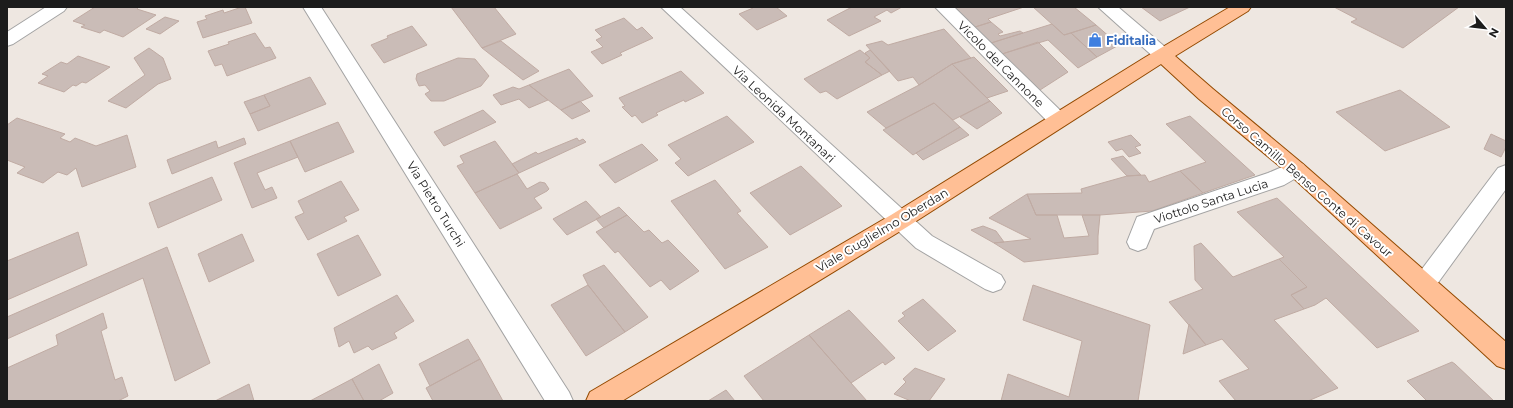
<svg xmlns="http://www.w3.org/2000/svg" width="1513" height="408" font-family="Montserrat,sans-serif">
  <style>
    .building { fill: #cabcb7; stroke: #c0aba3 }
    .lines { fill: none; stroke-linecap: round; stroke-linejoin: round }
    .minor-casing { stroke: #a3a3a3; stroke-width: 2 }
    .major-casing { stroke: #944a00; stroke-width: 2 }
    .minor { fill: #fff; fill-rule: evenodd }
    .major { fill: #ffbf95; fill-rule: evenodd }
    .labels { text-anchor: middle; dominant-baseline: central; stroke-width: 4; stroke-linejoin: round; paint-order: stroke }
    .shop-label { font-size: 12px; font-weight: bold; fill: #366cbe; stroke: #fff; text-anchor: start }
    .street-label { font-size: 12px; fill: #1c1c1c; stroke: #fff }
  </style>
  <rect width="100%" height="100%" fill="#eee7e1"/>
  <path class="building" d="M 95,7 L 139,7 L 137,9 L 156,15 L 123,37 L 104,30 L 100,33 L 81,27 L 85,25 L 73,21 Z
    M 242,7 L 245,7 L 252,23 L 203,38 L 197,22 L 207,19 L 205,16 L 223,10 L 224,13 Z
    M 451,7 L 494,7 L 516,34 L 482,48 Z
    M 751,7 L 776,7 L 787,16 L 757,30 L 739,14 L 753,8 Z
    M 852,7 L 902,7 L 891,13 L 887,10 L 874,17 L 881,21 L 849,36 L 827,20 Z
    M 955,7 L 1024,7 L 988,19 L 991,22 L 975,27 Z
    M 1033,7 L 1074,7 L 1096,25 L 1064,35 Z
    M 1141,7 L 1190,7 L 1160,21 Z
    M 1334,7 L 1459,7 L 1403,48 L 1351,22 L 1357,19 Z
    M 165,17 L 179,21 L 160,34 L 146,29 Z
    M 624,18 L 637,30 L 642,27 L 653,38 L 620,53 L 622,55 L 602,64 L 591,52 L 603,47 L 596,40 L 602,37 L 595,30 Z
    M 991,22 L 1003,32 L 998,34 L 1000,36 L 1020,31 L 1023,33 L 991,43 L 975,27 Z
    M 1052,24 L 1064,35 L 1071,33 L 1097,57 L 1078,68 L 1048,40 L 1002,54 L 991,43 Z
    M 1096,25 L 1119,45 L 1097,57 L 1071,33 Z
    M 412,26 L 427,45 L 384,63 L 371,45 L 388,38 L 387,36 Z
    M 944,29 L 971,58 L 952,64 L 919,85 L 913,77 L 898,81 L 866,45 L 882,41 L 888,45 Z
    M 255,33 L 265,48 L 270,47 L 276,58 L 227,76 L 222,64 L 215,66 L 208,51 L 229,44 L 228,42 Z
    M 501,41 L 539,71 L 523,80 L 482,48 Z
    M 1038,42 L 1068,72 L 1040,90 L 1002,54 Z
    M 149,48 L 163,58 L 171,79 L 158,84 L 126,108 L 108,101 L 145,75 L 134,58 Z
    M 860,50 L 870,58 L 865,62 L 882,75 L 837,99 L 826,91 L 820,93 L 804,79 Z
    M 870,50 L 890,71 L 882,75 L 865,62 L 870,58 L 865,53 Z
    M 78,56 L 110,67 L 86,83 L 82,82 L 76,86 L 73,85 L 64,92 L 38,83 L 48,76 L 42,74 L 61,62 L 67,64 Z
    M 974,57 L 1008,91 L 987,98 L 952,64 Z
    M 458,58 L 475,59 L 489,76 L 481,86 L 444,101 L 431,101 L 425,94 L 430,91 L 425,85 L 419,86 L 416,79 L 417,74 Z
    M 952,64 L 990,101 L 953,120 L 934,103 L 886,128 L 867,112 L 919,85 Z
    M 569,69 L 593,96 L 561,110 L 529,85 Z
    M 681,71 L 704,93 L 685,102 L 684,100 L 656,113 L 658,115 L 642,123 L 635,115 L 632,117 L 622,107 L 625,106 L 619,98 Z
    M 310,77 L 326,104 L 258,131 L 250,114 L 270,106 L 264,95 Z
    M 529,85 L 548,100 L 529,108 L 519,99 L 501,105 L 493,95 L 513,87 L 519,89 Z
    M 1400,90 L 1450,127 L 1385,151 L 1336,112 Z
    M 264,95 L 270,106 L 250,114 L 244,102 Z
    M 580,101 L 590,111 L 572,119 L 561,110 Z
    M 990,101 L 1002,113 L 977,129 L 960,117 Z
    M 934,103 L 960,127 L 916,153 L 913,155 L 883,130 Z
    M 483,110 L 496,122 L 444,146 L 434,132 Z
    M 727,116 L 754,142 L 688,176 L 675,163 L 681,159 L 668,145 Z
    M 1190,116 L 1255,175 L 1203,193 L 1180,171 L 1206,162 L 1166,124 Z
    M 17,118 L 65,134 L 60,138 L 70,142 L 75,138 L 96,146 L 127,135 L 136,167 L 82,187 L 76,168 L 67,175 L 58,172 L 43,183 L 17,173 L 25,167 L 7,160 L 7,125 Z
    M 338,122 L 354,152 L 305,172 L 290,141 Z
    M 960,127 L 969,135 L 923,160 L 916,153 Z
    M 1491,134 L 1506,141 L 1506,147 L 1501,157 L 1484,149 Z
    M 1131,135 L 1141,145 L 1135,147 L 1141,153 L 1129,157 L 1122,149 L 1116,151 L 1108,142 Z
    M 244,138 L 246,144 L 172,174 L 167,160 L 216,141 L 218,148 Z
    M 577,138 L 579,141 L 583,139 L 586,142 L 519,173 L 512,164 L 536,152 L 538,154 Z
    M 290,141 L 298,157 L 257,173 L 265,190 L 272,187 L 277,198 L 252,208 L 234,163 Z
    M 495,141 L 519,173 L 475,193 L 457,166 L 464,163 L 460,156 Z
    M 642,144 L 658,160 L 615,183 L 599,165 Z
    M 1123,156 L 1141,175 L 1127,176 L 1111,159 Z
    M 801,166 L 842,206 L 790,235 L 750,193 Z
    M 1180,171 L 1203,193 L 1152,211 L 1100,215 L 1036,215 L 1027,194 L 1082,193 L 1081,189 L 1127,176 L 1145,175 L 1149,182 Z
    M 517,174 L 527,189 L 540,182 L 545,183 L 549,189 L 547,191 L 534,198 L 542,208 L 500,229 L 475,193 Z
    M 212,177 L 222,200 L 158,228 L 149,203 Z
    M 715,180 L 741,211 L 737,213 L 768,247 L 725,269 L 671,201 Z
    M 341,181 L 359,210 L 344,217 L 347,221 L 308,240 L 295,217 L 304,213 L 298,201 Z
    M 1027,194 L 1036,215 L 1057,215 L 1064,238 L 1089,236 L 1082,215 L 1100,215 L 1098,236 L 1098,254 L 1024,262 L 994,243 L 1031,239 L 989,218 Z
    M 1277,198 L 1419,331 L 1377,348 L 1326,298 L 1315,305 L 1304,309 L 1291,295 L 1307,287 L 1279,259 L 1284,257 L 1237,212 Z
    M 586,201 L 601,217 L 567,235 L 553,219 Z
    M 619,207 L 627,215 L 604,228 L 596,219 Z
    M 627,215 L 644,232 L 649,230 L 662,243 L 668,240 L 699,271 L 670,290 L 661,280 L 650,287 L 618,251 L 615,253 L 596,232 Z
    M 983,226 L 996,231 L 1004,242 L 994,243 L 971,230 Z
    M 78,232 L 87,265 L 7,300 L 7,261 Z
    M 242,234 L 254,261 L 209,282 L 198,254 Z
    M 358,235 L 381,275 L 338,296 L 317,254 Z
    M 1201,243 L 1233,277 L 1279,259 L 1307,287 L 1291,295 L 1304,309 L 1274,320 L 1338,388 L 1308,401 L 1236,401 L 1219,381 L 1249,369 L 1222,339 L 1206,345 L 1169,302 L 1203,289 L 1195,280 L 1194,246 Z
    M 167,247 L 210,363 L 175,381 L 143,278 L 7,339 L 7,317 Z
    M 604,265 L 648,317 L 625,332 L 588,285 L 583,275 Z
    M 588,285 L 625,332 L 586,356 L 551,305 Z
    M 1033,285 L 1150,325 L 1138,401 L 1001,401 L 1008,374 L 1069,397 L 1082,341 L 1023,320 Z
    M 397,295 L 414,321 L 394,333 L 397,338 L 372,350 L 368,346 L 354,353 L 349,341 L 339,347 L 334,328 Z
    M 923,299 L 956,331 L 928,351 L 898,321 L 905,316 L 902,313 Z
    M 849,310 L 895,358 L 885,365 L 883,362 L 851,383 L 809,335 Z
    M 103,313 L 107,328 L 101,331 L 115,380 L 122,377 L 128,396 L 118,401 L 7,401 L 7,368 L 58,345 L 56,335 Z
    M 1189,324 L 1206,345 L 1183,354 Z
    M 809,335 L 851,383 L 867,401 L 764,401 L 744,376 Z
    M 468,339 L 480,359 L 430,386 L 419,364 Z
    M 480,359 L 503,401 L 433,401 L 426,388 Z
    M 1452,362 L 1455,364 L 1494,401 L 1427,401 L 1407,381 Z
    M 379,364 L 393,393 L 379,401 L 364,401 L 352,379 Z
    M 915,368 L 945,379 L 929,401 L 911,401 L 894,394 L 906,382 L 903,379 Z
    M 352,379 L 364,401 L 310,401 Z
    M 249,384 L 254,401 L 215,401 Z
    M 726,390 L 735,401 L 708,401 Z"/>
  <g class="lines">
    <defs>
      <path id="minor" d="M 46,7 L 67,7 L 64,11 L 13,44 L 7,46 L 7,32 Z
        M 303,7 L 321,7 L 569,392 L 573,401 L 545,401 Z
        M 661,7 L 680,7 L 932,236 L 1001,275 L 1005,282 L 1001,289 L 993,292 L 985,289 L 916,248 Z
        M 935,7 L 954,7 L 1065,115 L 1068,120 L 1065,125 L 1058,127 L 1051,125 Z
        M 1098,7 L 1118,7 L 1171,52 L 1173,56 L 1171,60 L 1164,62 L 1157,60 Z
        M 1296,161 L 1303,164 L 1307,169 L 1303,174 L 1284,185 L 1154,229 L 1146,248 L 1138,251 L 1130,248 L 1127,242 L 1137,217 L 1268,173 Z
        M 1506,165 L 1506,189 L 1432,291 L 1424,294 L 1416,291 L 1412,284 L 1416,277 L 1498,168 Z"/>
      <path id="major" d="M 1230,7 L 1251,7 L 1248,11 L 1175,56 L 1213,89 L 1303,164 L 1506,342 L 1506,369 L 1497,366 L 1289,174 L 1199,99 L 1161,64 L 907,227 L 622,401 L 586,401 L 590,392 L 891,215 L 1144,58 Z"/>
    </defs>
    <use href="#minor" class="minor-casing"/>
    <use href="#major" class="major-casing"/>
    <use href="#minor" class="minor"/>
    <use href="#major" class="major"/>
  </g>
  <defs>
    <symbol id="shop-bare" viewBox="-9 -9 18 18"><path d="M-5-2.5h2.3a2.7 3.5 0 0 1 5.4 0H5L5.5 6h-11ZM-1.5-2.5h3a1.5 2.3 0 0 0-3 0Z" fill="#3f7fe0" stroke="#fff" stroke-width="2.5" paint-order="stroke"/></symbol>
  </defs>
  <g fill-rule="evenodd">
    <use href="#shop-bare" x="1085" y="30" width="20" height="20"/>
  </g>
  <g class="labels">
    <g class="shop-label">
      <text x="1106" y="40">Fiditalia</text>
    </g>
    <g class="street-label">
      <text transform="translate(1001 64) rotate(45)">Vicolo del Cannone</text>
      <text transform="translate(784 114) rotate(43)">Via Leonida Montanari</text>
      <text transform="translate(1307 182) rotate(41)">Corso Camillo Benso Conte di Cavour</text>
      <text transform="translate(1211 201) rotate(-18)">Viottolo Santa Lucia</text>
      <text transform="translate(436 204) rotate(58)">Via Pietro Turchi</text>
      <text transform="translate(882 230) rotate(-31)">Viale Guglielmo Oberdan</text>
    </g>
  </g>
  <rect width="1513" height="408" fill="none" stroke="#1c1c1c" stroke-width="16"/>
  <g transform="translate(1485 28) rotate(118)" stroke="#ffffff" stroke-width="3" paint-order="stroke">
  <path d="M0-3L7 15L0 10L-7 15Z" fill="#1c1c1c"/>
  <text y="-6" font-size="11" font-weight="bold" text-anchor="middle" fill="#1c1c1c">N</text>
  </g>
</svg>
